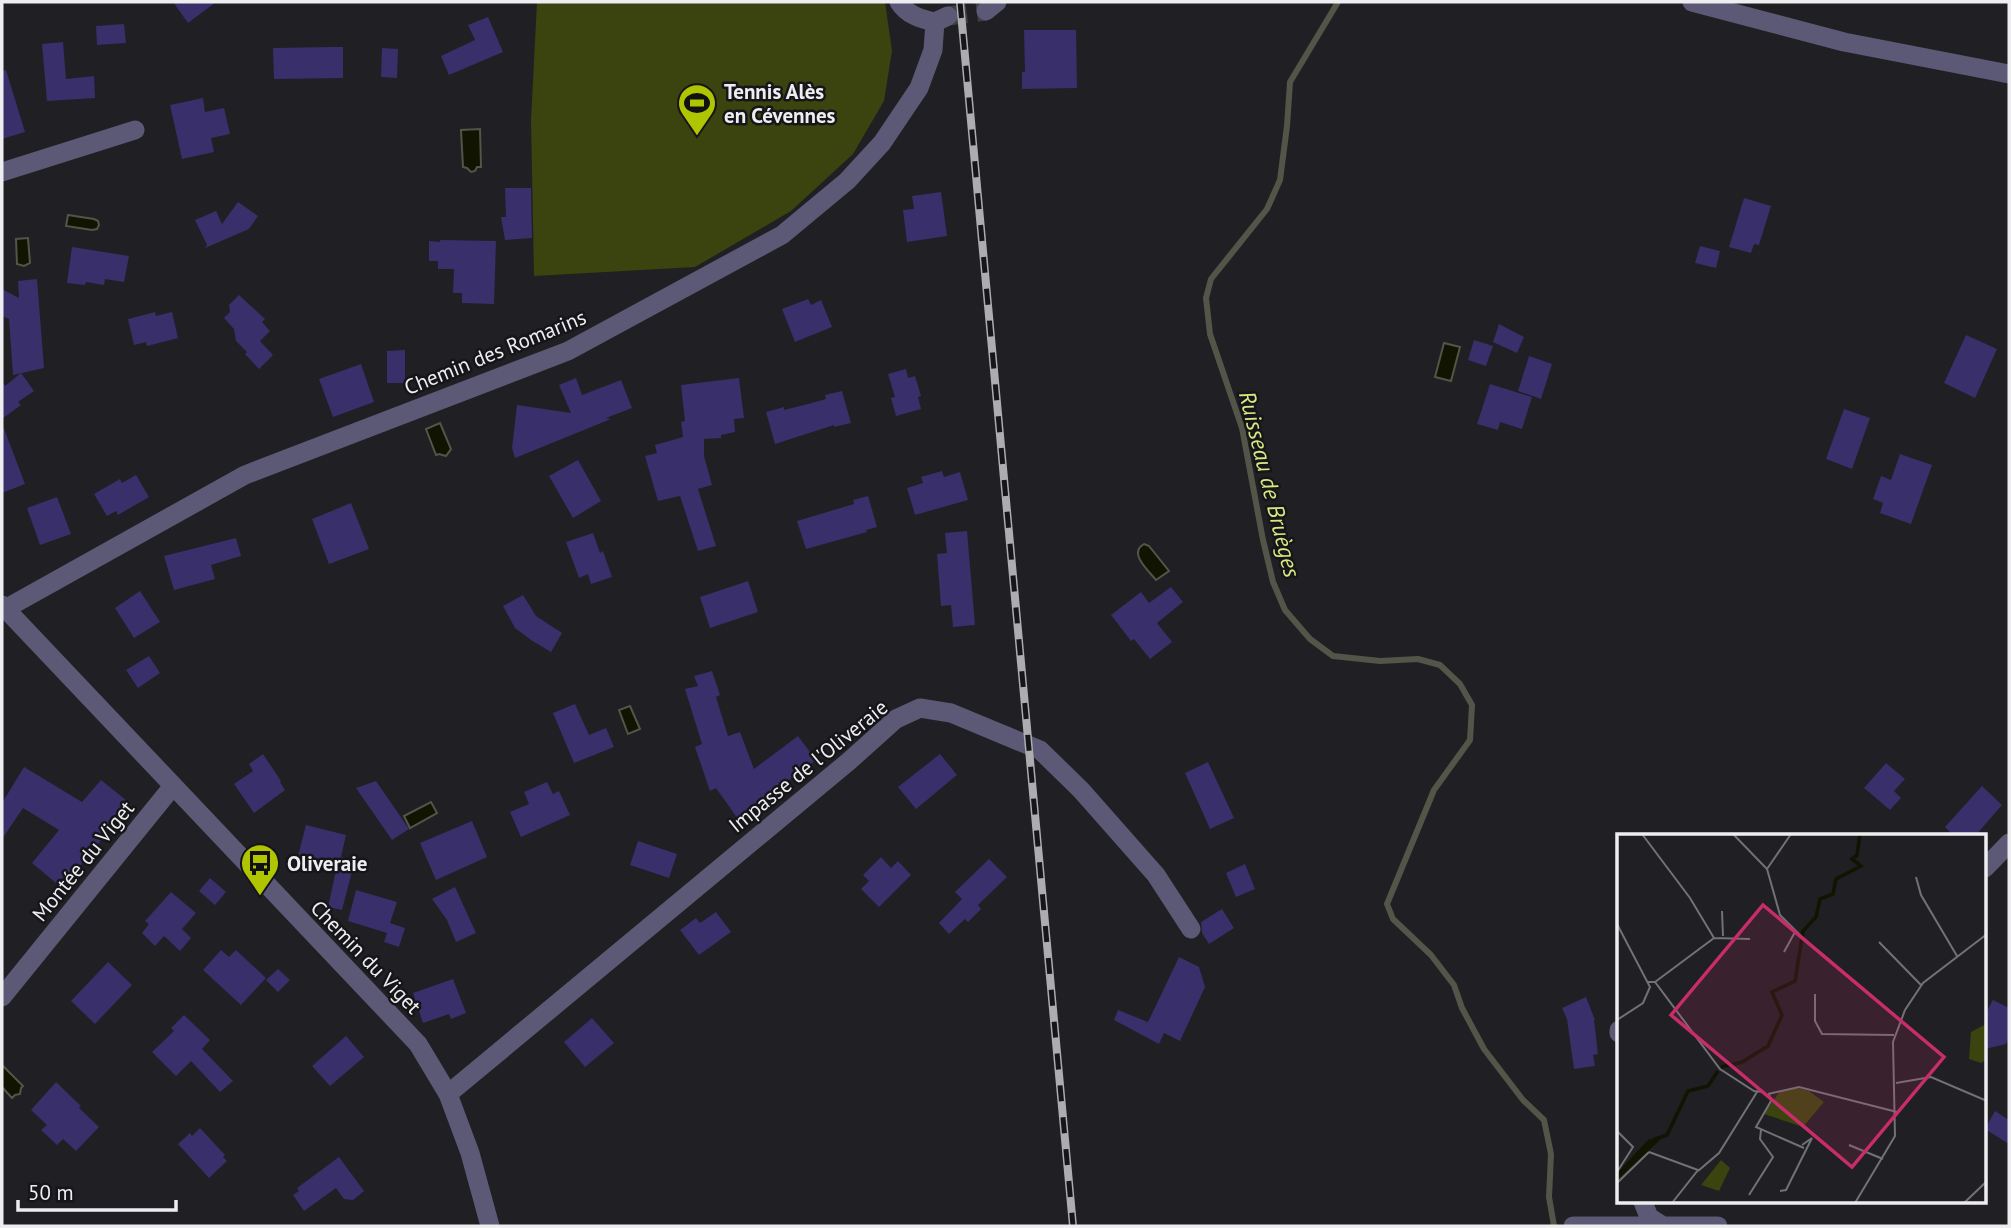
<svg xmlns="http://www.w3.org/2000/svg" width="2011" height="1228" font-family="'PT Sans',sans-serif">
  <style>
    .green { fill: #3b430e }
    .water { fill: #101400; stroke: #535548; stroke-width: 2 }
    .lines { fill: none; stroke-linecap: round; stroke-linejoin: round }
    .stream { stroke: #535548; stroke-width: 6 }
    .building { fill: #392f6b }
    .minor-tunnel { stroke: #3f3e42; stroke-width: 19; stroke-dasharray: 19 10; stroke-linecap: butt }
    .minor { stroke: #5b5975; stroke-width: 19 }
    .tertiary { stroke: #5b5975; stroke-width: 19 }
    .rail-casing { stroke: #adadb0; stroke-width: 8 }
    .rail { stroke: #16161a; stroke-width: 5; stroke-dasharray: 16; stroke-linecap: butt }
    .labels { text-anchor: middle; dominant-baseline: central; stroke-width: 5; stroke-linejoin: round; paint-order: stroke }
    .poi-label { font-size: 21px; font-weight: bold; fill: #eeeef1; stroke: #16161a; text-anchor: start }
    .street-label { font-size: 21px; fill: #eeeef1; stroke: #16161a }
    .water-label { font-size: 23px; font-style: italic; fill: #d7e981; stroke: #16161a }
    .inset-river { fill: none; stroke: #101400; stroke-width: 3.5 }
    .inset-road { fill: none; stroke: #727275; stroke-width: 2 }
    .view { fill: #c62d6a; fill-opacity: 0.15; stroke: #c62d6a; stroke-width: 3.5 }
    .inset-edge { fill: none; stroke: #eeeef1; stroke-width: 3.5 }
  </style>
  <rect width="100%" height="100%" fill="#201f23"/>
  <path class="green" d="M 537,2 L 885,2 L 892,51 L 884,101 L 853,154 L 791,211 L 695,267 L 534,276 L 531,120 Z"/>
  <path class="water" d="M 480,129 L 481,167 L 477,167 L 475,171 L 471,172 L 467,168 L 463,167 L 461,130 Z
    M 68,215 L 94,219 L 98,221 L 99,225 L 97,229 L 92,230 L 66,226 Z
    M 28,238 L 30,263 L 24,266 L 17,264 L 16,239 Z
    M 1444,343 L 1460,347 L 1451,381 L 1435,377 Z
    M 440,423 L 451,449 L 446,456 L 439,454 L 436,455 L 426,429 Z
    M 1144,544 L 1149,546 L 1169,571 L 1156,580 C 1148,570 1128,553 1144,544 Z
    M 630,706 L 640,729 L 628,734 L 619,710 Z
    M 431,802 L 437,813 L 410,828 L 404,816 Z
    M 2,1065 L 23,1086 L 21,1088 L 20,1094 L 15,1095 L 12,1098 L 2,1087 Z"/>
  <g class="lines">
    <path class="stream" d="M 1338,2 L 1290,82 L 1287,126 L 1280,180 L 1267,209 L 1211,279 L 1206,298 L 1210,334 L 1242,428 L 1263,540 L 1273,582 L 1285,610 L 1310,639 L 1333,656 L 1380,661 L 1418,659 L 1440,665 L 1460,684 L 1472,705 L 1470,740 L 1434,790 L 1387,904 L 1393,919 L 1431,955 L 1454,985 L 1462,1008 L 1484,1049 L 1523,1100 L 1544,1120 L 1551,1154 L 1549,1197 L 1554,1226"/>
  </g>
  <path class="building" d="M 173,2 L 216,2 L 188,23 Z
    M 488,17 L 503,52 L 449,75 L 441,56 L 475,40 L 468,25 Z
    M 124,24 L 126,43 L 97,45 L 96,26 Z
    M 1024,30 L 1076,30 L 1077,88 L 1022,89 L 1022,72 L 1025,72 Z
    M 63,42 L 66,79 L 94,76 L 95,98 L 47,101 L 42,44 Z
    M 333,47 L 343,47 L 343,78 L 274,79 L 273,48 Z
    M 382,48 L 398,49 L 397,78 L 381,77 Z
    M 6,70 L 25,132 L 2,139 L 2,71 Z
    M 203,98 L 205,112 L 224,108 L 230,134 L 211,138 L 214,152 L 182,159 L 170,105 Z
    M 505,188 L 531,188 L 532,238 L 505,240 L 501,217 L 506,217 Z
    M 941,192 L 947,236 L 907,242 L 903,210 L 914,209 L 912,196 Z
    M 1744,198 L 1771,206 L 1759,245 L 1754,244 L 1751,253 L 1729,247 Z
    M 238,202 L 258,216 L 249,229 L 205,248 L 207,245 L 195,220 L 216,211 L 222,224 Z
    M 440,240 L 496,241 L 494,304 L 462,303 L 462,293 L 453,293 L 454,269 L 438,269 L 438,261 L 429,261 L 429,241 L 440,242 Z
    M 1700,246 L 1720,251 L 1716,268 L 1695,263 Z
    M 72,247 L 129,256 L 124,282 L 105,279 L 104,285 L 86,282 L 85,285 L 67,283 Z
    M 37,279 L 44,368 L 13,375 L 9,319 L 2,316 L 2,289 L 19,298 L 18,281 Z
    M 239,295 L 265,319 L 262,322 L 270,331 L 260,341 L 273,355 L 259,369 L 245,354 L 247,352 L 236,341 L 234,329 L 224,318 L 230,312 L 229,305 Z
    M 808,299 L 811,305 L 821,300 L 832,327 L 795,342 L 782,309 Z
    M 155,312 L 156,316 L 172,312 L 178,338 L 147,346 L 146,342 L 134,345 L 128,319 Z
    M 1499,324 L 1524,337 L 1517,353 L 1493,342 Z
    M 1966,335 L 1997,349 L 1975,398 L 1944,383 Z
    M 1474,340 L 1493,346 L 1486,366 L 1468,360 Z
    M 405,350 L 405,383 L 387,383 L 387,351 Z
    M 1529,356 L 1552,364 L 1541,399 L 1518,391 Z
    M 361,364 L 374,402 L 333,417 L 319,379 Z
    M 906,369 L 908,378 L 915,376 L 921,396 L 918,397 L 921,409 L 896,416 L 891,398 L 895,397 L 888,374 Z
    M 21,373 L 34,391 L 18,402 L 21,405 L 2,419 L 2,382 L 9,390 L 5,386 Z
    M 576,378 L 582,395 L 621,380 L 632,408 L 606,418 L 611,419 L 515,458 L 512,448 L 517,405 L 571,413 L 559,385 Z
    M 739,378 L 744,418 L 734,419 L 735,432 L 721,435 L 721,438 L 704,439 L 704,456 L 712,485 L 698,489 L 716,546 L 698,551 L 680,496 L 658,501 L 645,456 L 657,453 L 655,445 L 683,437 L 681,422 L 685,421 L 681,385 Z
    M 1490,384 L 1532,397 L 1522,429 L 1500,422 L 1498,430 L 1477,424 Z
    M 842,391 L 851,423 L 834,427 L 834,425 L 775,444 L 766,412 L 784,407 L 784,410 L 808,404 L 826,399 L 825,395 Z
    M 1844,409 L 1870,418 L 1852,469 L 1826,459 Z
    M 3,426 L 25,484 L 2,493 L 2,427 Z
    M 1900,454 L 1932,465 L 1911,524 L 1880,513 L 1883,503 L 1873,499 L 1881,476 L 1891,480 Z
    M 578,460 L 601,501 L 573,518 L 549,476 Z
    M 942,471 L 944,477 L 960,472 L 968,500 L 915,515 L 907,488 L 923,483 L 921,477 Z
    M 136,475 L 149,497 L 118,515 L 116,511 L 107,516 L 94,494 L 120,479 L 122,483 Z
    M 868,496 L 877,527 L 866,530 L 867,532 L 806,549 L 797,521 L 854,504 L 853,500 Z
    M 57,497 L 71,534 L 40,545 L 27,508 Z
    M 351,503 L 369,549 L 329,564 L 312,519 Z
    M 967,531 L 975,625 L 953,627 L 951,605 L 941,606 L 937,554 L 947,553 L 945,533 Z
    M 593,533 L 600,553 L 603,551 L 612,577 L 591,584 L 588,574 L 579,578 L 566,542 Z
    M 236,538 L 241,556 L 211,565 L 215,579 L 174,590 L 164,556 Z
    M 748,581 L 758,612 L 710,628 L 700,597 Z
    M 1171,587 L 1183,602 L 1157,623 L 1172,642 L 1150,659 L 1134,639 L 1131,641 L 1111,615 L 1141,592 L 1149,603 Z
    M 140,591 L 160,622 L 134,638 L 115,608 Z
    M 523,595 L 536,616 L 562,633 L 551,652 L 531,640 L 515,628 L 503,606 Z
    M 149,656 L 160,673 L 138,688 L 126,670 Z
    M 712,671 L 720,695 L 716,697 L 728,736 L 740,732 L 754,769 L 798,736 L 816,760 L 752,807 L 753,808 L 738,819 L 716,788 L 710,791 L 695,747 L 702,744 L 685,689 L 698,686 L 694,676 Z
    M 575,704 L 589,735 L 606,728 L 614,747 L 574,763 L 553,713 Z
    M 263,754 L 281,781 L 280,782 L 285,790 L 254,813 L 234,784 L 253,771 L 249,764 Z
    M 940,754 L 957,775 L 916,809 L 898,787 Z
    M 1208,762 L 1234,818 L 1210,829 L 1185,773 Z
    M 1886,763 L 1905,779 L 1894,791 L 1901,798 L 1890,810 L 1864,788 Z
    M 24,767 L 82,802 L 101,780 L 131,804 L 62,888 L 32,863 L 59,830 L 23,808 L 2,839 L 2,803 Z
    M 376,781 L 409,829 L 392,840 L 356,788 Z
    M 547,782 L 553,794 L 559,791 L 570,815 L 521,837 L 510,812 L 529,804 L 524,792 Z
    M 1982,786 L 2002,805 L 1975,836 L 1954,836 L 1945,827 Z
    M 472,821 L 487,857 L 436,880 L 420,843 Z
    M 306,825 L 346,835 L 341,857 L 355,860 L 342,910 L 328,907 L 337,866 L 298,856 Z
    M 638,841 L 677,854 L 669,878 L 630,865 Z
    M 881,857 L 891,868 L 898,861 L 911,875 L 879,907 L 861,889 L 869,881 L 863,875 Z
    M 989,859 L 1007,877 L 978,905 L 981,909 L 968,922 L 965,919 L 949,934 L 939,923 L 962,899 L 955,892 Z
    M 1245,864 L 1255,889 L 1236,897 L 1226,873 Z
    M 210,878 L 226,892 L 215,905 L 199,891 Z
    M 455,887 L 476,933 L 456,942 L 447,920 L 432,899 Z
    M 356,890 L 397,902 L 390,923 L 405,928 L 399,947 L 384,942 L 387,933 L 348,921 Z
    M 171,892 L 196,913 L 182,929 L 191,938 L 180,951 L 164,936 L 155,946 L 142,933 L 149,924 L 145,921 Z
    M 1222,909 L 1234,928 L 1209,944 L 1202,933 L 1201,922 Z
    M 716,912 L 731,932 L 699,955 L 680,930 L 696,918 L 700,923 Z
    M 221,950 L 229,957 L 236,950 L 266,978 L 241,1005 L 203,970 Z
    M 1179,957 L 1199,967 L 1205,987 L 1180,1041 L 1164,1033 L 1159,1044 L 1114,1020 L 1118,1010 L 1148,1022 Z
    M 108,962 L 132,985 L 95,1024 L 71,1001 Z
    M 278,969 L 290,980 L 278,992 L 266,980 Z
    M 453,979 L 466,1013 L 451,1019 L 449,1014 L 423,1023 L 413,993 Z
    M 1586,997 L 1595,1020 L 1594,1020 L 1598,1054 L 1593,1055 L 1595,1066 L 1574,1069 L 1567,1019 L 1562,1008 Z
    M 1993,1000 L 2009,1008 L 2009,1038 L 2006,1044 L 1985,1049 L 1985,1014 Z
    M 184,1015 L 210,1040 L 202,1049 L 233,1081 L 220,1092 L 191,1061 L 176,1076 L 152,1052 L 174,1031 L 171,1028 Z
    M 592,1018 L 614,1043 L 585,1067 L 564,1042 Z
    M 346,1036 L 364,1057 L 330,1086 L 312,1066 Z
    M 56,1082 L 81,1106 L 79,1108 L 99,1127 L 76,1151 L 63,1139 L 57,1145 L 41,1130 L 47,1125 L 31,1110 Z
    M 1995,1111 L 2009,1120 L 2009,1144 L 1985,1129 Z
    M 200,1128 L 225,1155 L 223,1157 L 227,1161 L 209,1178 L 178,1144 L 190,1133 L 192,1136 Z
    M 339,1157 L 364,1191 L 353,1200 L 344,1199 L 336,1188 L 304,1211 L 293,1195 L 299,1191 L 297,1188 Z"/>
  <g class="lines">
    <path class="minor-tunnel" d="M 948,16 L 986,11"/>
    <path class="minor" d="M 899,2 C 907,15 921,19 935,22
      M 1692,2 L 1844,42 L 2009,74
      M 986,11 L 997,2
      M 2,172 L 135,130
      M 5,609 L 245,475 L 568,351 L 782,235 L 847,181 L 882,143 L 919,88 L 933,50 L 935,22 L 948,16
      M 1985,868 L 2009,843
      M 2,997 L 173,786
      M 1619,1030 L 1619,1033
      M 448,1094 L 848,762 L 896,719 L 920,708 L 951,713 L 1040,750 L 1081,790 L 1156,875 L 1191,929
      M 1643,1202 L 1649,1217 L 1663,1226
      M 1573,1226 L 1718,1226"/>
    <path class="tertiary" d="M 2,605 L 418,1044 L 448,1094 L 470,1153 L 490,1226"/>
    <defs>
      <path id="rail" d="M 960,2 L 1073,1226"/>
    </defs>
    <use href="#rail" class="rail-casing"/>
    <use href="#rail" class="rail"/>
  </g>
  <defs>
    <symbol id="stadium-pin" viewBox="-11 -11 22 30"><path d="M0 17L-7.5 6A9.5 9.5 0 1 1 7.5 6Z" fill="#b0c502" stroke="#16161a"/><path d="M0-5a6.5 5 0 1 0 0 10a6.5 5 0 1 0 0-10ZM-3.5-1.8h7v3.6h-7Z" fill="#111"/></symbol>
    <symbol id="bus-pin" viewBox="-11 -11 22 30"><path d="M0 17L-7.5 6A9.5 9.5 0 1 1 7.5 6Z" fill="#b0c502" stroke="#16161a"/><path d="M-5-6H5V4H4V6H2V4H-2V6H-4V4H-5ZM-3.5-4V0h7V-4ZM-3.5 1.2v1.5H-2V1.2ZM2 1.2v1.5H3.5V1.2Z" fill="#111"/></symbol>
  </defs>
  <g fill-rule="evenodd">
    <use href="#stadium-pin" x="675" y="81" width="44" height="60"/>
    <use href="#bus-pin" x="238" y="841" width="44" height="60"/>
  </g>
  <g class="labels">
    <g class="poi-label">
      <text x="724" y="91">Tennis Alès<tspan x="724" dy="24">en Cévennes</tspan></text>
      <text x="287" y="863">Oliveraie</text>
    </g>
    <g class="street-label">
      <text transform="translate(495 352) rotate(-22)">Chemin des Romarins</text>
      <text transform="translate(808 766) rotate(-39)">Impasse de l'Oliveraie</text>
      <text transform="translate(83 861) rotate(-51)">Montée du Viget</text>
      <text transform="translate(366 957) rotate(46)">Chemin du Viget</text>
    </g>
    <g class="water-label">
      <text transform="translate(1270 484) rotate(76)">Ruisseau de Bruèges</text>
    </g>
  </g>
  <g transform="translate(1617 834)">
    <rect width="369" height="369" fill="#201f23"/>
    <path d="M 369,190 L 369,226 L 364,229 L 352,225 L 354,198 ZM 179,254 L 192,257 L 207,268 L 186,293 L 147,280 L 163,257 ZM 104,326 L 113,334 L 102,357 L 84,351 Z" fill="#3b430e"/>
    <path d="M 32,305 L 43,306 L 0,346 L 0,339 Z" fill="#101400"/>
    <path class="inset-river" d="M 104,233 L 125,228 L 151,212 L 165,181 L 155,158 L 178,147 L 186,97 L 199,83 L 203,65 L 216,60 L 219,45 L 244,32 L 235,25 L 240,21 L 243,0M 36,306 L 50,301 L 71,257 L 91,252 L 101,237"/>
    <path class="inset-road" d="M 25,0 L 73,64 L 97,104 L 38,148M 116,0 L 150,35 L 163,81 L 186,104M 150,35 L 174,0M 299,43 L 304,61 L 340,122M 105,77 L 106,102M 0,90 L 33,153 L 26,169 L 0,186M 97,104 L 133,105M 262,108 L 304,151M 167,118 L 178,98M 31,148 L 38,148 L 103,235 L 137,257 L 147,258M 198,160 L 198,187 L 205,200 L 277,201M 279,249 L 314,243 L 370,267M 151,260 L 182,253 L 280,278M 152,260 L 154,267 L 139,293 L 187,314M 0,297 L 16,313 L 0,338M 232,311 L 266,325M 32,318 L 81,336 L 55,369M 81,337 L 102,319 L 140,258M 0,349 L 32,318M 163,357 L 169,356 L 195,304 L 185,311M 132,361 L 156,323 L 143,305 L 144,296M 238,369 L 278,302 L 276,208 L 288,176 L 306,149 L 370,100M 347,369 L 370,347"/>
    <path class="view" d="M 146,71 L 327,223 L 235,333 L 54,181 Z"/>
    <rect width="369" height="369" class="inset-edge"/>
  </g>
  <rect width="2011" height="1228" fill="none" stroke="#eeeef1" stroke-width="7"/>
  <path d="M18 1200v10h158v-10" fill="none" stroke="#eeeef1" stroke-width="3.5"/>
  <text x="28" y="1200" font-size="21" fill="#eeeef1" stroke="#16161a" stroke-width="5" paint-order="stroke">50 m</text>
</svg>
